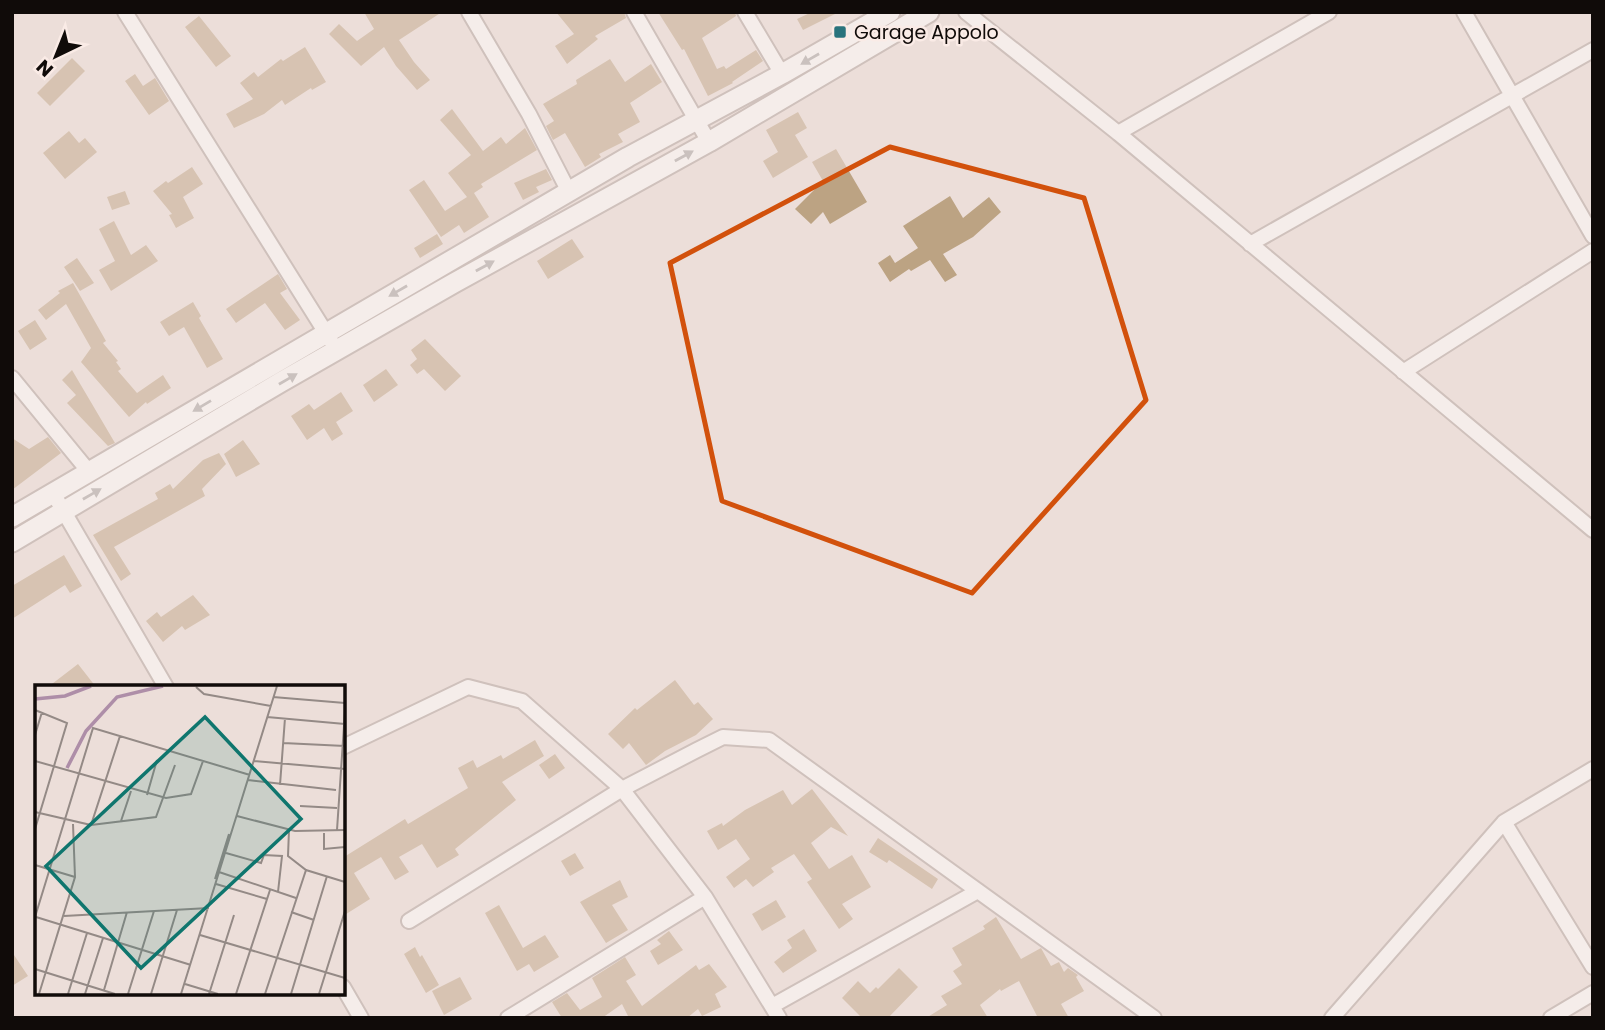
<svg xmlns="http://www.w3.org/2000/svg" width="1605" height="1030" font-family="Poppins,sans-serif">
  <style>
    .building { fill: #bca383 }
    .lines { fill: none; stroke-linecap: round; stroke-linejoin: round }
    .minor-casing { stroke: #ab9e99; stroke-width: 18 }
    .major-casing { stroke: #ab9e99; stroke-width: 23 }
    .minor { stroke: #fff; stroke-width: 14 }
    .major { stroke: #fff; stroke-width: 19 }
    .oneway { fill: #9f9d9d }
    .marked { fill: none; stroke: #d2510c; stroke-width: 5; stroke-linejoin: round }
    .poi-dot { fill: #2a737c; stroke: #faebe6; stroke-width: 2.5 }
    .labels { text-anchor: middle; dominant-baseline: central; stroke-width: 5; stroke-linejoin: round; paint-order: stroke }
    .poi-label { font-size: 19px; fill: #100b09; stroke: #faebe6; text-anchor: start }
    .inset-river { fill: none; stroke: #ae8ea8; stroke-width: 3.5 }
    .inset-road { fill: none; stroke: #948a86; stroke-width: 2 }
    .view { fill: #0f766e; fill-opacity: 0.15; stroke: #0f766e; stroke-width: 3.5 }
    .inset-edge { fill: none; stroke: #100b09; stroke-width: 3.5 }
  </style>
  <rect width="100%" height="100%" fill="#ecded9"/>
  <path class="building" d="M 364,12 L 442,12 L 399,40 L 414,62 L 430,80 L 417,90 L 396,66 L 384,47 L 361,66 L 329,34 L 339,24 L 357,41 L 374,29 Z
    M 556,12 L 624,12 L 626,18 L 595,36 L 598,39 L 567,64 L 555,46 L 574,34 Z
    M 658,12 L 735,12 L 736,16 L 702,38 L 717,69 L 724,66 L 726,69 L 756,50 L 763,61 L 732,82 L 733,83 L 708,96 L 684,49 L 682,50 Z
    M 812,12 L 839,12 L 803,30 L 797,19 Z
    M 199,16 L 231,56 L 216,67 L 185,27 Z
    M 305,47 L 326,82 L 312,90 L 311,88 L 285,105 L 282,100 L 264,114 L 234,128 L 226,114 L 253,99 L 240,83 L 254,72 L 258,77 L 281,59 L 283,61 Z
    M 72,58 L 85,71 L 50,106 L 37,93 Z
    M 610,59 L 625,82 L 651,64 L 662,82 L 630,103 L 640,122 L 618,134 L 623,142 L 599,154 L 601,157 L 585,167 L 565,133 L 553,140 L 546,126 L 554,121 L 543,104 L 577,84 L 576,80 Z
    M 135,74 L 143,86 L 155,78 L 169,101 L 149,115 L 125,81 Z
    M 452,109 L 483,151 L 501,137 L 506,144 L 525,128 L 537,150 L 481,184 L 483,187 L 474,193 L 489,217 L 464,233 L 459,225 L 441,237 L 409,190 L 424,180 L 445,211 L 467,197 L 448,173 L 471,155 L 440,120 Z
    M 798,112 L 807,128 L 795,135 L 808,157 L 773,178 L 763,161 L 778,152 L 766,130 Z
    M 69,131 L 79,143 L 85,138 L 97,152 L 65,179 L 43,153 Z
    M 836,149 L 867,202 L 830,224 L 823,212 L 811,224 L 795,209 L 823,181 L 812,162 Z
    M 192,167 L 203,184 L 183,197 L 194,218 L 176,228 L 169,215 L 172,214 L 153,191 L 166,181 L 168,183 Z
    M 546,169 L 552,180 L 536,187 L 539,192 L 523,200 L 514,183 Z
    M 125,191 L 130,204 L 112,210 L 107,197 Z
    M 950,196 L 963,218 L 989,197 L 1001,212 L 973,237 L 943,254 L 957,275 L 945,282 L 930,260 L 911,271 L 909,269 L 890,282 L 878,263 L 890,255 L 895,263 L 918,248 L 903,226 Z
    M 114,221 L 131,255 L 146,245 L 158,261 L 111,291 L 99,270 L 115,261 L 99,229 Z
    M 437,234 L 443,244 L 420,258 L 414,248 Z
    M 572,239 L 584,257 L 548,279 L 537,261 Z
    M 77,258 L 94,283 L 80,291 L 64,267 Z
    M 278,274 L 287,289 L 280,293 L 300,320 L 285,330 L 265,303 L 236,323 L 226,309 Z
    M 73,283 L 106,341 L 103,343 L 118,361 L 116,362 L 121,369 L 118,371 L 137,393 L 163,375 L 171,388 L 147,404 L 146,402 L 129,417 L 81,362 L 91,348 L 66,304 L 46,320 L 38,310 L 60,293 L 58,291 Z
    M 193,302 L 201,316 L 199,318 L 223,359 L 207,368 L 184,327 L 169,336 L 160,322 Z
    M 35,320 L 47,339 L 30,350 L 18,331 Z
    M 425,339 L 461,376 L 445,391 L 424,369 L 417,374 L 410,365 L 417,359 L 411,350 Z
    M 386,369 L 398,385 L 374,402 L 363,385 Z
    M 72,370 L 115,443 L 108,446 L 67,403 L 76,395 L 62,380 Z
    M 341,392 L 353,411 L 336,422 L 343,434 L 332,441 L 324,428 L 307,440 L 291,416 L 309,404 L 314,410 Z
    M 48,437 L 61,453 L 12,490 L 12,438 L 29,449 Z
    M 243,440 L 260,464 L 236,477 L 224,454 Z
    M 219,453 L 226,464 L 202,489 L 205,496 L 114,547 L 131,574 L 121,581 L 93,535 L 158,499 L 155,493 L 170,484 L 173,489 L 203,460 Z
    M 64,555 L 82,586 L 70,593 L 65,585 L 12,619 L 12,586 Z
    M 193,595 L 210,615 L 185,630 L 182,626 L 163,642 L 146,621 L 157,612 L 161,617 Z
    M 78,664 L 96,687 L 48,687 Z
    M 675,680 L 694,705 L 698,702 L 713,719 L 696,735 L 665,751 L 646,765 L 629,743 L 623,749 L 608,734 L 635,708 L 637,710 Z
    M 535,740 L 544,756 L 502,782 L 516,800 L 455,849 L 459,855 L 437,868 L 422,844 L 399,857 L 409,872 L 395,880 L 381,857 L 354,873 L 370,899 L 343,916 L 343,855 L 344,857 L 405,819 L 408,824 L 468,788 L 458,768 L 473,760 L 477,768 L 501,755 L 503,759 Z
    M 555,754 L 565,768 L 549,779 L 539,765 Z
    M 812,789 L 848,836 L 831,827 L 811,843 L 829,869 L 852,855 L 871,887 L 842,904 L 853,919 L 839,929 L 807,882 L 812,879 L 794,854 L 771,868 L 774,872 L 753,887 L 746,879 L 734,888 L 726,877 L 750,859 L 736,839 L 718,850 L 707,831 L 722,823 L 723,826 L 745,810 L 783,790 L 792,805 Z
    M 878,838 L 938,879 L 932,889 L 889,860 L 887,863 L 869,852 Z
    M 575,853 L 584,868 L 570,876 L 561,861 Z
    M 620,880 L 628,897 L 612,905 L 628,930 L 606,943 L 580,902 Z
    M 776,900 L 786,917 L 762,931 L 752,914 Z
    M 499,905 L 523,948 L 545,935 L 559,957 L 534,972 L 529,964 L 517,971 L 485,913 Z
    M 996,917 L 1021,959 L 1041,948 L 1051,966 L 1059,962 L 1064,972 L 1068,968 L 1078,975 L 1076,977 L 1084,991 L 1061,1004 L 1069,1018 L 1038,1018 L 1019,981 L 1001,991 L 1000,989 L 980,1005 L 988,1018 L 926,1018 L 947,1005 L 941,996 L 962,984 L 953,971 L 962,965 L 952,948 L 985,929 L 983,926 Z
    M 804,929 L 817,951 L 783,973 L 774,962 L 792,948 L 787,940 Z
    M 669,931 L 683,950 L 658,965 L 650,951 L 661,944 L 657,940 Z
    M 415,947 L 420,957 L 422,955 L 439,985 L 426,993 L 404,954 Z
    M 12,952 L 28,976 L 12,986 Z
    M 625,957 L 636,975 L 626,981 L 642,1006 L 696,965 L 699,970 L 709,964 L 727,987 L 715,994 L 721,1007 L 702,1016 L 698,1009 L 687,1018 L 626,1018 L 628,1016 L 622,1004 L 602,1018 L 562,1018 L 552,1002 L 567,993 L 580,1010 L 602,997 L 592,978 Z
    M 899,968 L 918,987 L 888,1018 L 862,1018 L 842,998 L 858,981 L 870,993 L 876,987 L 878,989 Z
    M 460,977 L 472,999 L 444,1015 L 432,991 Z"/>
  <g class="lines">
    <defs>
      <path id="minor" d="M 125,12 L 331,341
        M 469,12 L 529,114 L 569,192
        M 634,12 L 709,142
        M 745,12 L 782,74
        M 966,12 L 1118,133 L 1593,530
        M 1464,12 L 1593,236
        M 1118,133 L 1329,12
        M 1250,244 L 1593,50
        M 1403,372 L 1593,251
        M 12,378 L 90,473
        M 53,493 L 166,687
        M 343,747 L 468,687 L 522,701 L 622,789 L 705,897 L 779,1018
        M 1504,822 L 1593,967
        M 409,921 L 622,789 L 697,750 L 723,737 L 769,740 L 1154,1018
        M 343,987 L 361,1018
        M 772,1006 L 978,891
        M 508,1018 L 705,897
        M 1332,1018 L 1504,822 L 1593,769
        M 1551,1018 L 1593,993"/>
      <path id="major" d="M 12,517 L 628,157 L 782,74 L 890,12
        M 12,542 L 281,382 L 454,283 L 709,142 L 929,12"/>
    </defs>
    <use href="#minor" class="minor-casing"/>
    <use href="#major" class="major-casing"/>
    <use href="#minor" class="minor"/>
    <use href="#major" class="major"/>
  </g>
  <defs><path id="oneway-solid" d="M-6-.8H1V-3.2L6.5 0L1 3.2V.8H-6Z" transform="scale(1.75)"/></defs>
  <g class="oneway">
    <use href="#oneway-solid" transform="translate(810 59) rotate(150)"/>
    <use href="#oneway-solid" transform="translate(684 156) rotate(-29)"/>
    <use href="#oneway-solid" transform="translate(485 266) rotate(-29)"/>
    <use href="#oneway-solid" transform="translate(398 291) rotate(150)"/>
    <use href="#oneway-solid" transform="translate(288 379) rotate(-30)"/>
    <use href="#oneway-solid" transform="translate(202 406) rotate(149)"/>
    <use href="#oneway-solid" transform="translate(92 494) rotate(-30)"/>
  </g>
  <path d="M0 0H1605V1030H0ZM 890,147 L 1084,198 L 1146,400 L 972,593 L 722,501 L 670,263 Z" fill="#ecded9" fill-opacity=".55" fill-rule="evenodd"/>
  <path class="marked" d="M 890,147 L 1084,198 L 1146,400 L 972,593 L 722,501 L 670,263 Z"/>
  <rect class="poi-dot" x="833" y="25" width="14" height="14" rx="3.5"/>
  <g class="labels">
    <g class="poi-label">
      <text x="854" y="32">Garage Appolo</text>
    </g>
  </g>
  <g transform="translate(35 685)">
    <rect width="310" height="310" fill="#ecded9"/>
    <path class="inset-river" d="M 0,14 L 30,11 L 56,1M 32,83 L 51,46 L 82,12 L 128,1"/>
    <path class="inset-road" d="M 161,2 L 169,9 L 236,21M 238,12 L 310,18M 0,25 L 32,38 L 0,144M 232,32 L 310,39M 0,50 L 7,27M 248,58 L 310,61M 0,76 L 131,113 L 156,109 L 168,76M 219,76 L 310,84M 213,95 L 301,105M 245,100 L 250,33M 112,110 L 122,75M 265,121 L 302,123M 0,127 L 56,140 L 85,51M 202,131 L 260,146 L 310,145M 86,136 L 96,106M 56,140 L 121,132 L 140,80M 254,145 L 253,171 L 271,185 L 310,197M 302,145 L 310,26M 289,148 L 289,164 L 310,162M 191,168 L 226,178 L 229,170 L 247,171 L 243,207M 0,180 L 40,192M 184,187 L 261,213M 180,194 L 194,149M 181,199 L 232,214M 256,227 L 279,235M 29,231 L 174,223M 0,232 L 58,43 L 215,90M 1,232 L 156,280M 165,250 L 310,293M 0,284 L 80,309M 150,299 L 183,309M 69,305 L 92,227M 4,309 L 40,192 L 38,139M 33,309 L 52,248M 50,309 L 68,253M 93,309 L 119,226M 116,309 L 142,225M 146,309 L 242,1M 174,309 L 199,230M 201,309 L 235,205M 230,309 L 271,185M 256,309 L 292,191M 284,309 L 310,226"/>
    <path class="view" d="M 170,32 L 266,134 L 106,283 L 11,181 Z"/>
    <rect width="310" height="310" class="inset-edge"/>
  </g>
  <rect width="1605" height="1030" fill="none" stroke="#100b09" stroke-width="28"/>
  <g transform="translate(56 56) rotate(223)" stroke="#faebe6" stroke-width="5" paint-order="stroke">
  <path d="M0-5L12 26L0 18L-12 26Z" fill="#100b09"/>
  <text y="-10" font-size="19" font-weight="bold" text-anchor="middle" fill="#100b09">N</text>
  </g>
</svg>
